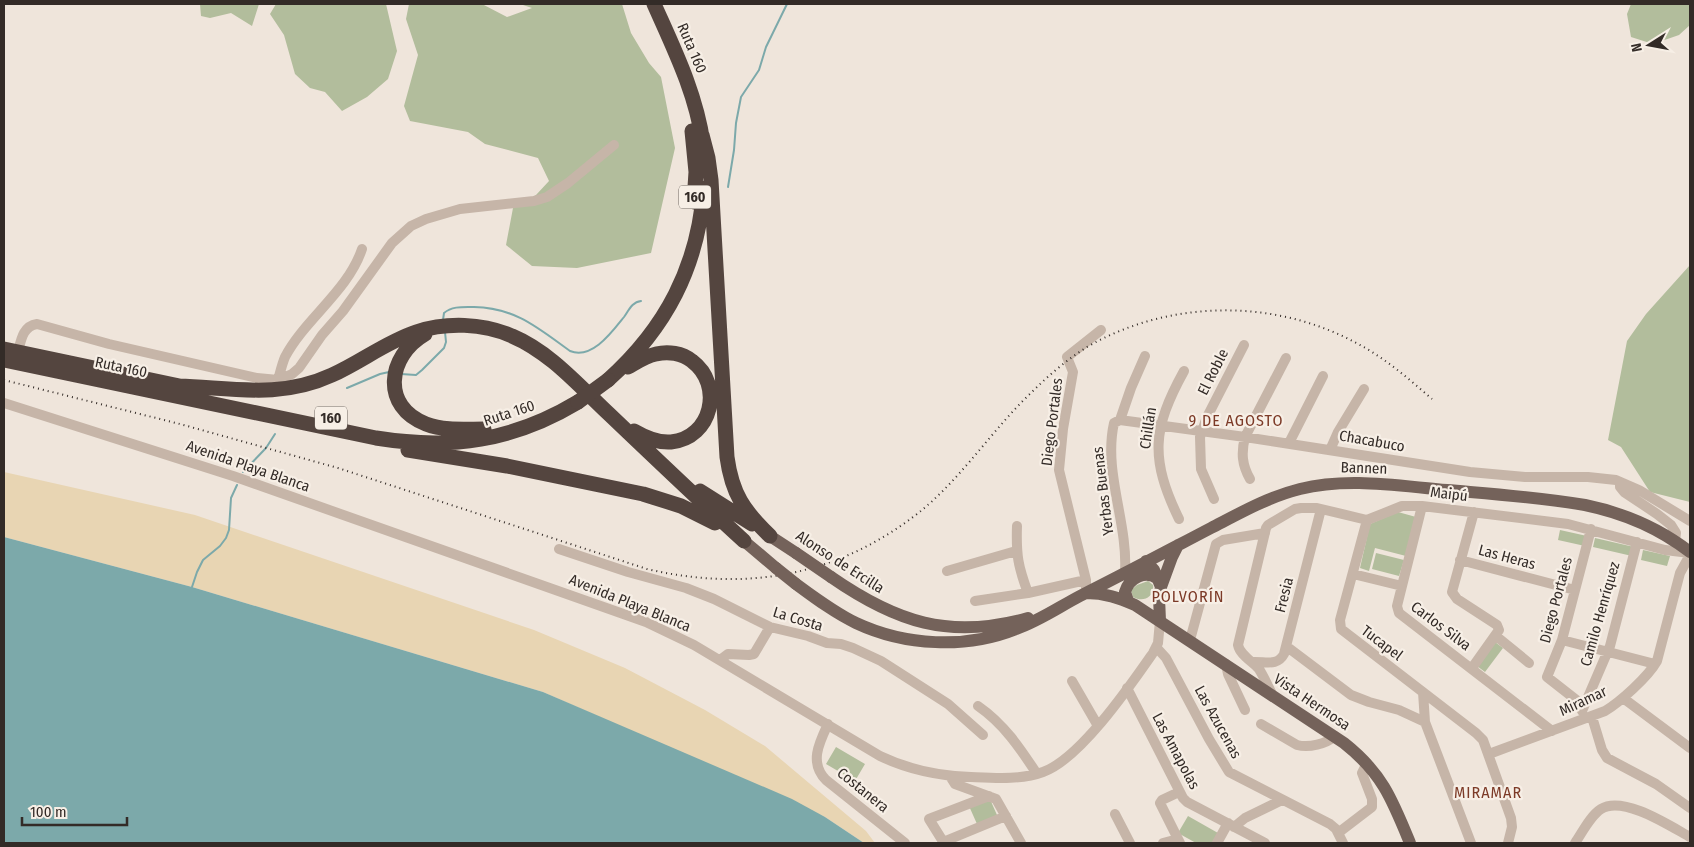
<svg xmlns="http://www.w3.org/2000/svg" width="1694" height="847" font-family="'Fira Sans Condensed',sans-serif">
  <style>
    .green { fill: #b2bd9c }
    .sand { fill: #e8d5b3 }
    .water { fill: #7ca9aa }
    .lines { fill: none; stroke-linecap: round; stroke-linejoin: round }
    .stream { stroke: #7ca9aa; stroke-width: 2 }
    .minor { stroke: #c6b5a8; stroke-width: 10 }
    .major { stroke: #74625a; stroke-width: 12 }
    .highway { stroke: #54453f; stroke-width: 15 }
    .rail { stroke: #332b27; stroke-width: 2; stroke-dasharray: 1 4; stroke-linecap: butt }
    .major-bridge { stroke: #74625a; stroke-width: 12 }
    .highway-bridge { stroke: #54453f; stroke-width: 15 }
    .labels { text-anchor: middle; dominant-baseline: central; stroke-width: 4.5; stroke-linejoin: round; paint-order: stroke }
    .shield { fill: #f7efe6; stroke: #6e6660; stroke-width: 1 }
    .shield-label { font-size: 14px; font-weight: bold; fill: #332b27 }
    .street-label { font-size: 15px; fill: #332b27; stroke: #f7efe6 }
    .neighbourhood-label { font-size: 16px; letter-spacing: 1px; fill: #7c3a27; stroke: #f7efe6 }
  </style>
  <rect width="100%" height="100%" fill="#efe5db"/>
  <path class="green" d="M 200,4 L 259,4 L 252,26 L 231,13 L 210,18 L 201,16 Z
    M 276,4 L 386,4 L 397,51 L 388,79 L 367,97 L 342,111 L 325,92 L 310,88 L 295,74 L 284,35 L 270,14 Z
    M 409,4 L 482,4 L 507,17 L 532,8 L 520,4 L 622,4 L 631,33 L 649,63 L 661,77 L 675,148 L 651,253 L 577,268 L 532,266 L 506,245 L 513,208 L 536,195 L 549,181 L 538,158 L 485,144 L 468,132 L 410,121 L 404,106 L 418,55 L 406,19 Z
    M 1631,4 L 1690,4 L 1690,25 L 1679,35 L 1653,44 L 1631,37 L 1627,14 Z
    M 1690,265 L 1690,502 L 1650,492 L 1621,447 L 1608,440 L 1627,341 L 1646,314 Z
    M 1398,512 L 1416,517 L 1406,556 L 1375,548 L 1369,571 L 1360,568 L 1370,524 Z
    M 1560,530 L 1587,536 L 1585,546 L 1558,540 Z
    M 1595,538 L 1634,547 L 1632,556 L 1593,547 Z
    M 1643,550 L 1670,556 L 1667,566 L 1641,560 Z
    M 1376,553 L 1404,560 L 1399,576 L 1372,569 Z
    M 1148,581 L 1153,585 C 1155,597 1143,603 1133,597 L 1131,590 L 1137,585 Z
    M 1495,642 L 1503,648 L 1485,672 L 1477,666 Z
    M 836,747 L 865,764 L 855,781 L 826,764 Z
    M 989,797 L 997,815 L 977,824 L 969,806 Z
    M 1188,816 L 1218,833 L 1212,843 L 1196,843 L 1178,833 Z"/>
  <path class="sand" d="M 4,472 L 195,515 L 534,630 L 625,668 L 705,710 L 765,746 L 866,831 L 875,843 L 864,843 L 825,817 L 543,692 L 192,587 L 4,537 Z"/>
  <path class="water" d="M 4,537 L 192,587 L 543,692 L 792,799 L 825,817 L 864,843 L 4,843 Z"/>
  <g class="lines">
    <path class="stream" d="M 728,187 L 734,150 L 736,123 L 741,97 L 759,70 L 766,47 L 787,4
      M 443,320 L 444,313 C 452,306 463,307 474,307 C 516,308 538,328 570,351 C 592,360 612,332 624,317 C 629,310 632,302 641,301
      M 401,374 L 416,375 L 422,370 L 444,348 L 446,342 L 445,332
      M 347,388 L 380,374 L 389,372
      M 243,472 L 266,448 L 275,434
      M 192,587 L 197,572 L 203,560 L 220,546 L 226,538 L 229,530 L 231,498 L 237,485"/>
    <path class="minor" d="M 18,352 C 21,340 23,326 37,324 L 109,344 L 257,378 L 278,380 L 292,374 L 299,368 L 322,335 L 343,311 L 392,243 L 411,226 L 426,219 L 460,209 L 534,201 L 547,197 L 568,183 L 614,145
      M 278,380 C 280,373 282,364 285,357 C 305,319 348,291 362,249
      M 4,403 L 233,476 L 646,622 L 694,645 L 880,756 C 909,770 939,776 971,777 C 994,778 1022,780 1043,772 C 1080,759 1130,686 1153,653 L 1158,643 L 1160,621
      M 1120,420 L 1245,437 L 1470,472 L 1525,477 L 1588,477 L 1616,480 L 1639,490 L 1690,521
      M 1289,443 L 1323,376
      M 1330,450 L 1338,432 L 1364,389
      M 1250,479 C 1242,465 1241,453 1245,437 L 1286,358
      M 1620,482 L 1620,487 L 1624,492 L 1657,514 L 1671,525 L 1676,533 L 1675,541
      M 1214,499 L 1201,469 L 1200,437 L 1207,417 L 1244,345
      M 1422,506 L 1397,606 L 1399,613 L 1552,731
      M 1179,519 C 1150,459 1152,429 1184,371
      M 1367,520 L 1340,620 L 1341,629 L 1476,733 L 1483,740 L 1511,818 L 1512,827 L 1508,843
      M 1017,526 C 1016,555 1018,566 1028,593
      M 559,549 L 628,572 L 686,588 L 714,599 L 770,627 L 808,636 L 827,643 L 841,644 L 853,648 L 881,661 L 948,704 L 983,735
      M 1460,560 L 1575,590
      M 947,571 L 1016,551
      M 1125,572 C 1128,522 1103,472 1114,423 L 1120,420 L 1131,388 L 1145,356
      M 1353,574 L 1402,586
      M 1086,593 L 1086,580 L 1059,470 L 1063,429 L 1073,372 L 1067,357 L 1101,330
      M 975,601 L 1028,593 L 1086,580
      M 1496,636 L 1529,663
      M 1190,640 L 1216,544 L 1223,540 L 1265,533
      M 1562,640 L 1655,664
      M 1286,646 L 1351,695 L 1369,702 L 1399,710 L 1425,722
      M 1156,647 L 1166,658 L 1209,739 L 1229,772 L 1330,824 L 1336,829 L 1343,843
      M 720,660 L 728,654 L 749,655 L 754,654 L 770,627
      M 1252,662 C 1265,661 1277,667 1284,654 L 1321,509
      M 1226,664 L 1228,674 L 1245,710
      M 1472,668 L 1499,630 L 1497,625 L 1457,599 L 1452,592 L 1474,512
      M 1072,681 L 1098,726
      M 1127,688 L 1183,798 L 1187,802 L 1265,843
      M 1423,692 L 1425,722 L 1471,843
      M 1272,694 C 1268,686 1264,677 1259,669 C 1252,661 1240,655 1238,645 L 1266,528 L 1268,525 L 1295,509 L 1301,508 L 1317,508 L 1367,520 L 1402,506 L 1422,506 L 1568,524 L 1665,550 L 1690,553
      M 1623,698 L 1690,748
      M 978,706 C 1004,724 1020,748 1037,774
      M 1584,706 L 1547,677 L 1562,640 L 1591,529
      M 1582,711 L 1610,646 L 1637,542
      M 1592,717 L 1602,750 L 1607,758 L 1656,784 L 1690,808
      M 828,724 C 819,743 809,763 826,780 L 905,843
      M 1261,724 L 1297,745 C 1309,748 1326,744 1335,736
      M 1489,754 L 1605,711 C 1620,702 1648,677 1657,661 L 1680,573 L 1690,555
      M 950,776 L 955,784 L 996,799 L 1021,843
      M 1179,792 L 1162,800 L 1160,803 L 1180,843
      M 1115,814 L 1130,843
      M 1234,827 L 1245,818 L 1282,800
      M 1338,833 L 1372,807 L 1372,799 L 1362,773 L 1367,763
      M 943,842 L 1006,816
      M 944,843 L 929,819 L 989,796
      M 1163,843 L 1178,839
      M 1217,843 L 1228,823
      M 1575,843 C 1582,833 1590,816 1601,809 C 1623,795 1670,826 1690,837"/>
    <path class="major" d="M 770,536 L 796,553
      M 744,541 L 776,568
      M 1146,561 L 1154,570 L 1161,587 L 1159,597 L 1160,621
      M 831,577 C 896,622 949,640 1028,618
      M 796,584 C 815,598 835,613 856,623 C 905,646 966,649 1016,629 C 1039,621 1059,607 1080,596 C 1124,574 1167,551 1211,528 C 1240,513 1268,497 1300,489 C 1348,477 1398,486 1447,490 C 1493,494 1539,497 1585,505 C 1624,513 1659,528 1690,552
      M 1161,587 L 1172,557 L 1178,545
      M 1086,593 C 1105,593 1119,598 1135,605 L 1344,743 C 1382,773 1392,799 1410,843
      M 1128,601 L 1125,592 C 1129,578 1146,569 1158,579"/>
    <path class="highway" d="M 654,4 C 674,49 696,93 703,143
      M 692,131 L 696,172 L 694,202
      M 702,135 L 708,158 L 711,180 L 727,457 C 732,494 744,511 770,536
      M 425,334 C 387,356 381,407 426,424 C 444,431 465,429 484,429
      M 4,349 L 189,388
      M 4,360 L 376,438 C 451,450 513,441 578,402
      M 628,367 C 637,362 646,356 656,354 C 668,351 682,353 692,361 C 724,385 712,438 671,442 C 658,443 646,438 634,431
      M 608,380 C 666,328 698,267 704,188
      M 179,386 C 233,388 280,399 332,375 C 361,362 386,342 416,332 C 446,322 483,323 512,336 C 550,352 579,386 609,414 C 654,457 698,499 744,541
      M 408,450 L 507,466 L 643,494 L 681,506 L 715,523
      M 700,491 L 752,524"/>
    <path class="rail" d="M 4,380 L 180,424 L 338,468 L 647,569 C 741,591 830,578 909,520 C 958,485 990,431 1034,390 C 1050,374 1068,359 1087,347 C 1170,299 1276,298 1360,345 C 1386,359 1409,379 1432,399"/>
    <path class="major-bridge" d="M 796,553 L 831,577
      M 776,568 L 796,584"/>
    <path class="highway-bridge" d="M 578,402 L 608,380"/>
  </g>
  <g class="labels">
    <g class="shield">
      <rect x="679" y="185.5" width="32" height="23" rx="4"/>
      <rect x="315" y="406.5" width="32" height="23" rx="4"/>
    </g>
    <g class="shield-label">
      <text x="695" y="197">160</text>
      <text x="331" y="418">160</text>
    </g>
    <g class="street-label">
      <text transform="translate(692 48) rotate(67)">Ruta 160</text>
      <text transform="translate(121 367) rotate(12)">Ruta 160</text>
      <text transform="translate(1213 372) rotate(-63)">El Roble</text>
      <text transform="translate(509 413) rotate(-18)">Ruta 160</text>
      <text transform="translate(1052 422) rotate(-83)">Diego Portales</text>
      <text transform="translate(1148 428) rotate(-81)">Chillán</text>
      <text transform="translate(1372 441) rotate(10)">Chacabuco</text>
      <text transform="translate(248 466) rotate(19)">Avenida Playa Blanca</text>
      <text transform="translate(1364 468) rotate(2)">Bannen</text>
      <text transform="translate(1103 491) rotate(-97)">Yerbas Buenas</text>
      <text transform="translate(1449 494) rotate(7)">Maipú</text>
      <text transform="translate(1507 557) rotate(15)">Las Heras</text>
      <text transform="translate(840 562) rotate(33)">Alonso de Ercilla</text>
      <text transform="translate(1284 595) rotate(-76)">Fresia</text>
      <text transform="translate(1556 600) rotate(-75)">Diego Portales</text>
      <text transform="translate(630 603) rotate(22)">Avenida Playa Blanca</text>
      <text transform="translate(1600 614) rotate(-74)">Camilo Henríquez</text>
      <text transform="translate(798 619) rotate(17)">La Costa</text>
      <text transform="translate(1441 626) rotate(37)">Carlos Silva</text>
      <text transform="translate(1382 643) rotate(37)">Tucapel</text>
      <text transform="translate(1583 701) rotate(-25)">Miramar</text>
      <text transform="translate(1312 702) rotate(34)">Vista Hermosa</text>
      <text transform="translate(1218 722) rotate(61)">Las Azucenas</text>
      <text transform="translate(1176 751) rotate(62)">Las Amapolas</text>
      <text transform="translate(863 790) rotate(39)">Costanera</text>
    </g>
    <g class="neighbourhood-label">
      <text x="1236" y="420">9 DE AGOSTO</text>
      <text x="1188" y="596">POLVORÍN</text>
      <text x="1488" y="792">MIRAMAR</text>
    </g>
  </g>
  <rect width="1694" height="847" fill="none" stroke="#332b27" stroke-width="10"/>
  <g transform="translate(1649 45) rotate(259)" stroke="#f7efe6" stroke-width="4" paint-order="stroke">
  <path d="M0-4L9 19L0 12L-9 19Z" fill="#332b27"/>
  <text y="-8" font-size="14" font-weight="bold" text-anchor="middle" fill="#332b27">N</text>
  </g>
  <path d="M22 817v8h105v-8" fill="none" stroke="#332b27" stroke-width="2.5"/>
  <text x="30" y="817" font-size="15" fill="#332b27" stroke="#f7efe6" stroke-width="4" paint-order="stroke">100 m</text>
</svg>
